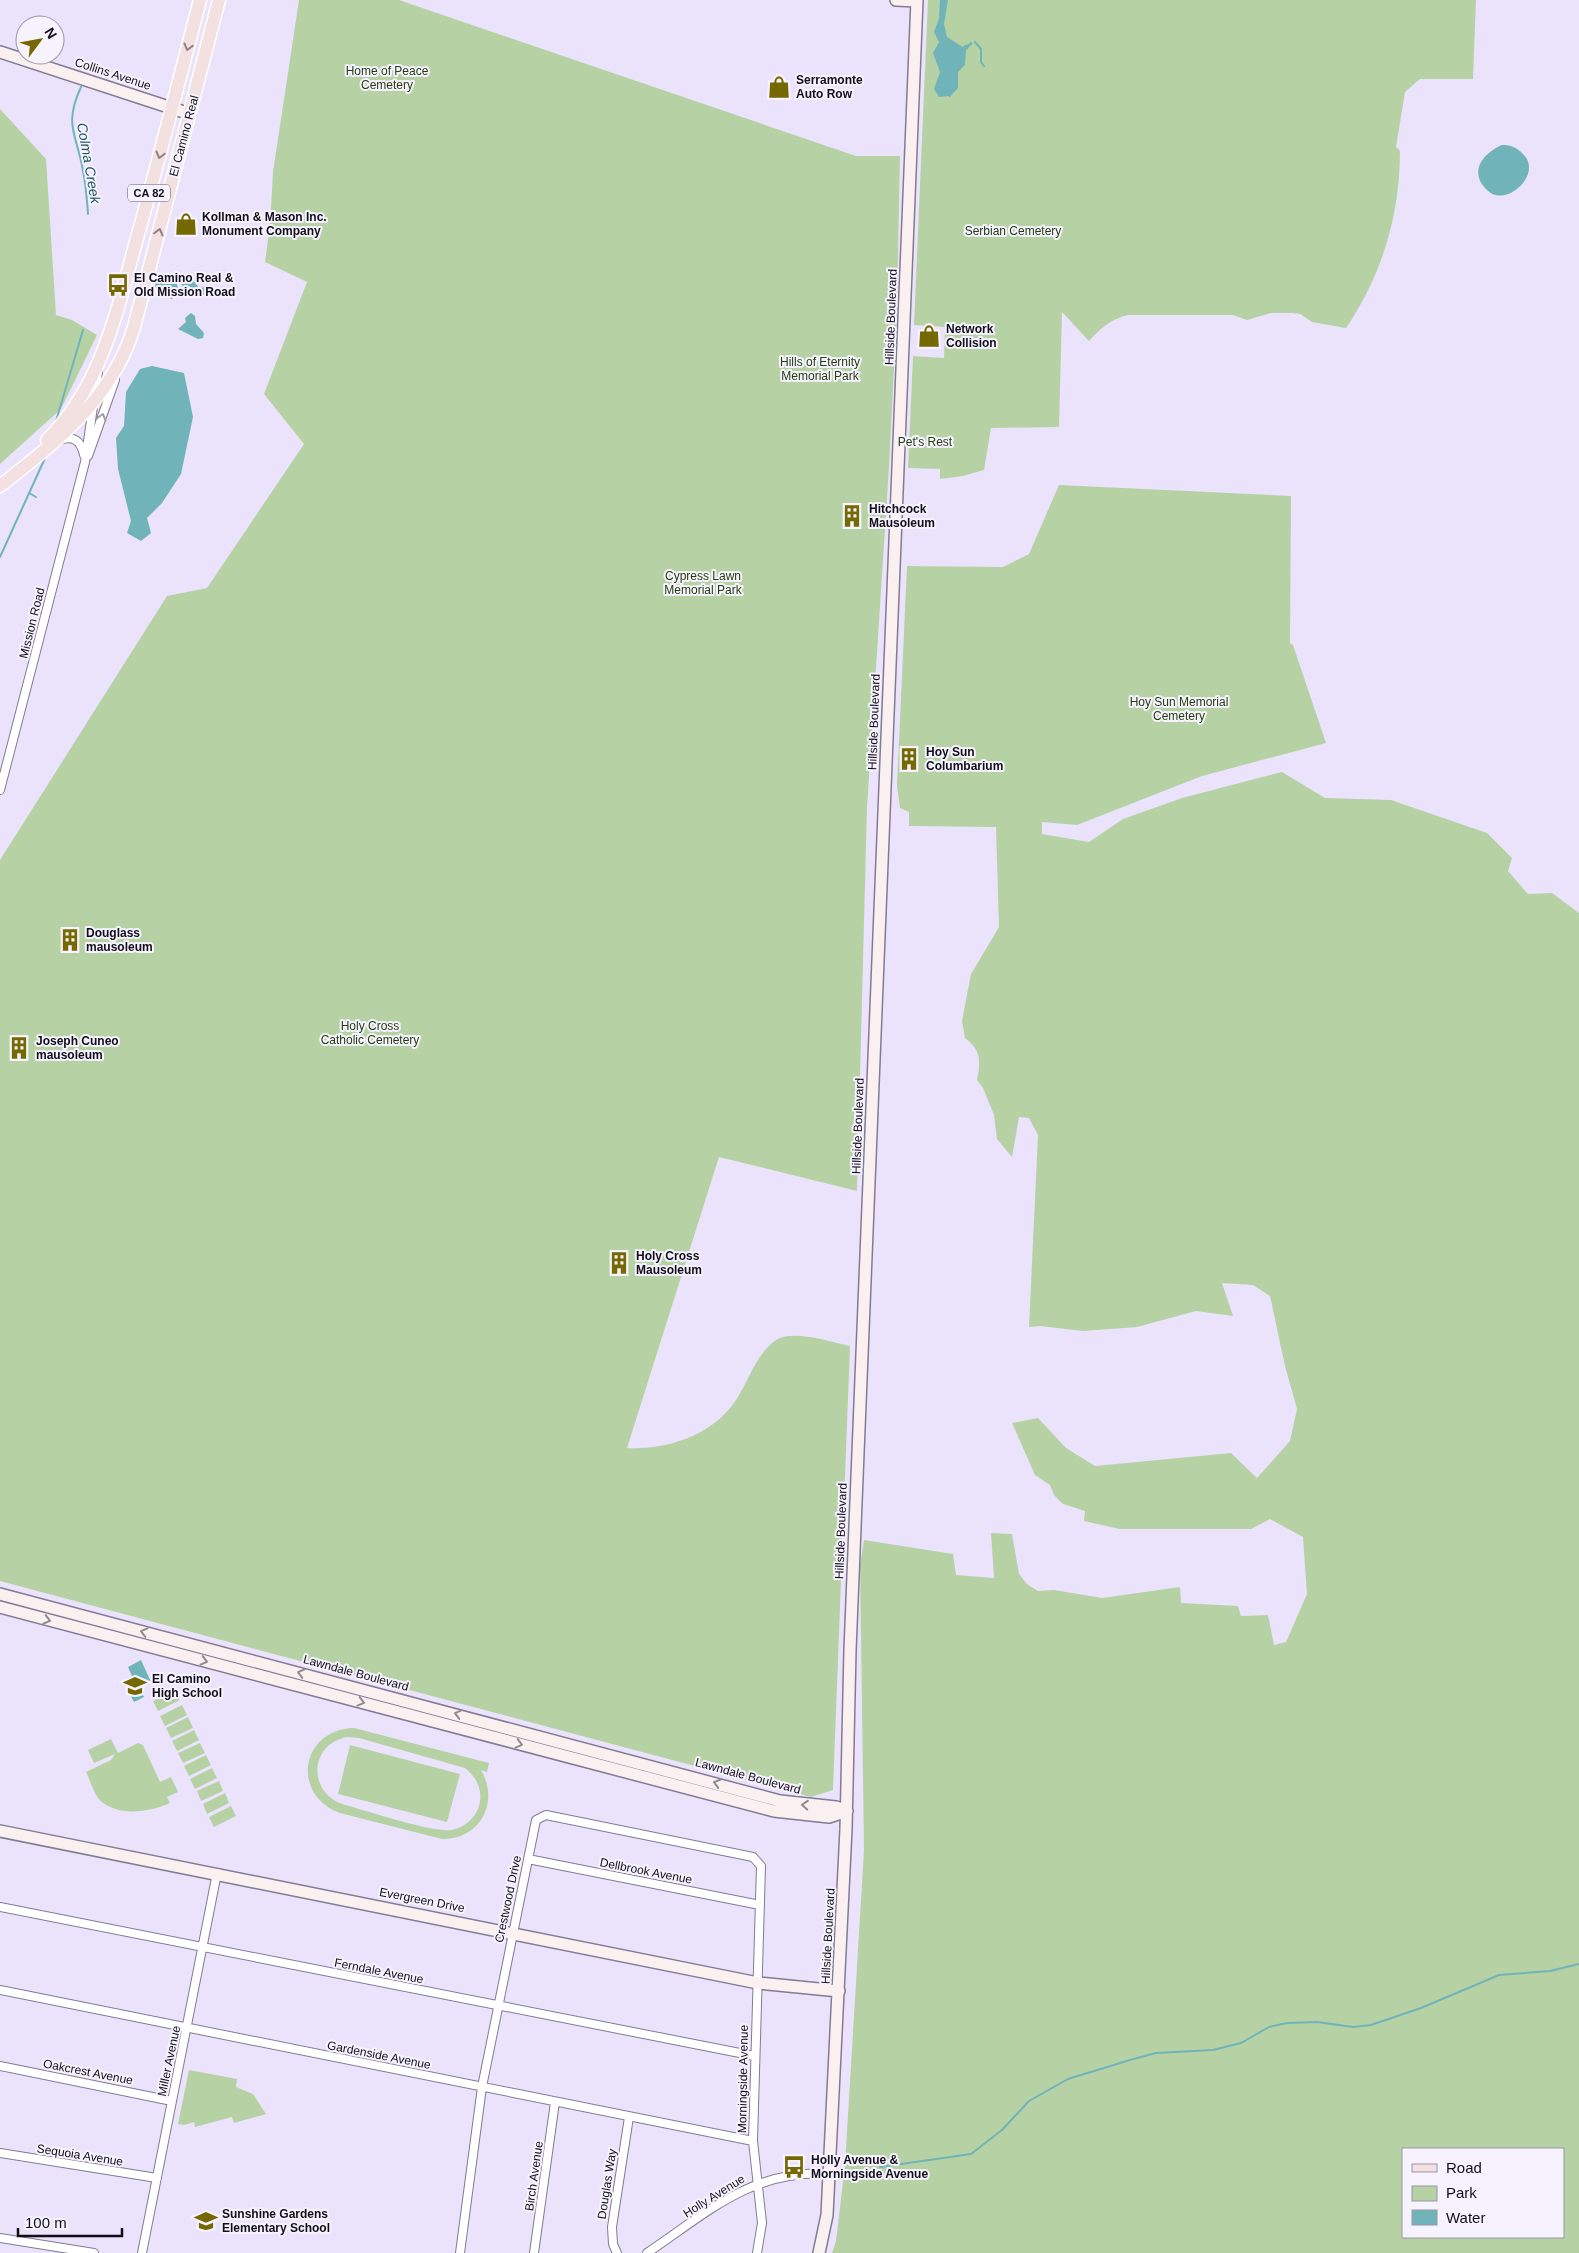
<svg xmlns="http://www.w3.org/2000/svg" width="1579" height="2253" font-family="Helvetica,sans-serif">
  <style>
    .green { fill: #b6d2a5; fill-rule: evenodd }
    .water { fill: #70b4ba }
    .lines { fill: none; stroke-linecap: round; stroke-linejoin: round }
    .stream { stroke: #70b4ba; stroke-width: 2 }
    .street-casing { stroke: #837a95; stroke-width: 10 }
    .secondary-casing { stroke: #837a95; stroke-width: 14 }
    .primary-casing { stroke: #fff; stroke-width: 15 }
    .street { stroke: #fff; stroke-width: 8 }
    .secondary { stroke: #f9f0ef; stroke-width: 11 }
    .primary { stroke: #f3e0e0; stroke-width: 12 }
    .oneway { stroke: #8d8286 }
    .oneway2 { stroke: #a09fa3 }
    .oneway3 { stroke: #918a8e }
    .labels { text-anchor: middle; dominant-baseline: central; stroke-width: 4; stroke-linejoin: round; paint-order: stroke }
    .shield { fill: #f6f3ff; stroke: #56535d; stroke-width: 1 }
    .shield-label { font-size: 11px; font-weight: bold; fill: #110e18 }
    .park-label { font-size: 12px; fill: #243e0f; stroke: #f6f3ff }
    .street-label { font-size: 12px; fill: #110e18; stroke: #f6f3ff }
    .poi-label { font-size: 12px; font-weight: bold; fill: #110e18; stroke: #f6f3ff; text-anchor: start }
    .water-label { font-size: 14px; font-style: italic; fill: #1c565b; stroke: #f6f3ff }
  </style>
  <rect width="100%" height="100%" fill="#ebe3fb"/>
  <path class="green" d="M 299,0 L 399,0 L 856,156 L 900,156 L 897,307 L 889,467 L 867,808 L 857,1191 L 719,1157 L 627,1448 C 668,1450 713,1435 736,1400 C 749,1380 756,1354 776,1340 C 792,1329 832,1342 850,1346 L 833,1790 L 811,1797 L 0,1581 L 0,860 L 167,596 L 207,588 L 304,444 L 264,394 L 307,282 L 265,262 L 270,225 L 273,172 Z
    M 928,0 L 1476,0 L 1473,79 L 1420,79 L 1405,92 L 1396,147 L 1400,151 C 1400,215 1382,275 1346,328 L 1312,322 L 1300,314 L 1292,313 L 1271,313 L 1247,320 L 1233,315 L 1128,315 C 1111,319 1101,328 1089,341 L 1062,312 L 1059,427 L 991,428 L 984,470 L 963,476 L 940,479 L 940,469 L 908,468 L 913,356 L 944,358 L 945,327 L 914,325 Z
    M 0,109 L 46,159 L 56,315 L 72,320 L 97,335 L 61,409 L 0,464 Z
    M 1059,485 L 1291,496 L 1290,643 L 1293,645 L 1326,743 L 1202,776 L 1077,825 L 1042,822 L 1042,834 L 1089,842 L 1123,819 L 1182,798 L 1282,772 L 1325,798 L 1391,800 L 1487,833 L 1512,858 L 1508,871 L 1528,894 L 1552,893 L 1579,913 L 1579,2253 L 832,2253 L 836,2241 L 845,2165 L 864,1850 L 860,1565 L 864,1540 L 953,1554 L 956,1575 L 994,1578 L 991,1533 L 1012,1534 L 1019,1574 L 1027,1584 L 1038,1591 L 1054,1590 L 1102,1598 L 1180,1587 L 1181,1603 L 1238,1606 L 1241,1616 L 1268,1615 L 1274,1645 L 1286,1642 L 1307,1594 L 1303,1537 L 1270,1519 L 1251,1529 L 1120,1529 L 1084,1521 L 1085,1511 L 1063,1504 L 1054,1495 L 1050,1485 L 1035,1475 L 1012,1423 L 1038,1418 L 1066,1448 L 1095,1466 L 1231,1453 L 1257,1478 L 1290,1441 L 1297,1409 L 1285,1366 L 1270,1296 L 1253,1285 L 1222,1283 L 1233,1316 L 1196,1311 L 1137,1327 L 1083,1331 L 1040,1326 L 1029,1327 L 1038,1135 L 1029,1118 L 1019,1117 L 1012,1157 L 997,1139 L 994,1115 L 983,1088 L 977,1080 C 981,1061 981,1050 965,1038 L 962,1021 L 971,974 L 999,927 L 996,827 L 909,826 L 909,812 L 900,808 L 897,786 L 907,566 L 1003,567 L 1029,554 ZM 1403,2149 L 1563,2149 L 1563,2237 L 1403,2237 Z
    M 175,1690 L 180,1700 L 158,1711 L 153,1701 Z
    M 182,1705 L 187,1715 L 165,1726 L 160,1716 Z
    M 188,1717 L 193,1728 L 171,1738 L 166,1728 Z
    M 354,1728 L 489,1763 L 487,1772 L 481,1770 C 500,1802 480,1840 442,1839 L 340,1813 C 290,1795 301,1729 354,1728 ZM 347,1737 L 359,1738 L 465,1768 C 475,1776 482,1787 480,1801 C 478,1816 466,1827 452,1830 C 433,1833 364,1810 342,1804 C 307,1791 310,1744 347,1737 Z
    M 194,1730 L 199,1740 L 177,1751 L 172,1741 Z
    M 111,1739 L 118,1753 L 138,1743 L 143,1745 L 160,1782 L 171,1777 L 178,1792 L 167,1797 L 170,1803 C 150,1812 115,1818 98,1798 C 93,1791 90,1780 86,1772 L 111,1760 L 115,1754 L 94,1763 L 88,1750 Z
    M 200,1743 L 205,1753 L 183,1763 L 178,1753 Z
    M 350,1745 L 460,1774 L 447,1822 L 338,1794 Z
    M 206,1755 L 211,1765 L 189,1776 L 184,1766 Z
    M 212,1768 L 217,1778 L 195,1789 L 190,1779 Z
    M 219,1781 L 223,1791 L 201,1801 L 197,1791 Z
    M 225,1793 L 229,1803 L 207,1814 L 203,1804 Z
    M 231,1806 L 236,1816 L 214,1827 L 209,1817 Z
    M 189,2070 L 237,2079 L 236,2087 L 253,2094 L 266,2114 L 234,2123 L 232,2117 L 195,2127 L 194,2122 L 184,2125 L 178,2124 Z"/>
  <path class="water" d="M 940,0 L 948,0 L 944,24 L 947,37 L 966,49 L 965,65 L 958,72 L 958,88 L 949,98 L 949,96 L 939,97 L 934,89 L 940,72 L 933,53 L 939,42 L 934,32 L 939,18 Z
    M 1502,145 C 1511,145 1516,147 1523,154 C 1544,174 1505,209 1487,190 C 1468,172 1483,153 1502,145 Z
    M 171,273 L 175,275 L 179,294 L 179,296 L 171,299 L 160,287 L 155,287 L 156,280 L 162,281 Z
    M 189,274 L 199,288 L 206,287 L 207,295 L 189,295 L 190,286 L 184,287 L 181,284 L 185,276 Z
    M 191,313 L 195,316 L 196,324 L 204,333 L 203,338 L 198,339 L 178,329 L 186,322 L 185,318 Z
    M 152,366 L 184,373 L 193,417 L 181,474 L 162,503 L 147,518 L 151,533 L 141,541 L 127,533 L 131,521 L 118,469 L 116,438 L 124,426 L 126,392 L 140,369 Z
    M 141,1660 L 151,1682 L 139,1688 L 144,1697 L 134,1702 L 123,1681 L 132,1676 L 128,1667 Z"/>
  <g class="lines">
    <path class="stream" d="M 975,42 L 981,49 L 981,62 L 984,66
      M 964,47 L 971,44
      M 966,49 L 971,43
      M 81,87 C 63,126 77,134 83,171 C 86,185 87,200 88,214
      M 56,421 L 83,330
      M 29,493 L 36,497
      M 0,557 L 46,456
      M 880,2167 L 971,2154 L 1002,2130 L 1029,2101 L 1068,2079 L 1130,2060 L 1156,2053 L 1213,2050 L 1241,2043 L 1269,2027 L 1287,2023 L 1317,2022 L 1353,2027 L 1371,2025 L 1421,2008 L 1499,1975 L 1550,1971 L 1579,1964"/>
    <defs>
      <path id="street" d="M 59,440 C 74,435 81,441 84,455
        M 88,456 L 115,380
        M 0,790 L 85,462 L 98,372
        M 528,1859 L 760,1905
        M 0,1907 L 755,2056
        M 0,1990 L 753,2141
        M 0,2066 L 172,2101
        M 0,2153 L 157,2178
        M 0,2238 L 94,2253
        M 142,2253 L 217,1873
        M 460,2253 L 482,2087 L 536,1820 L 546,1815 L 753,1857 L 761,1866 L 753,2141 L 762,2223 L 757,2253
        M 534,2253 L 555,2102
        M 617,2253 L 613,2244 L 612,2227 L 629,2117
        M 647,2253 C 708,2212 752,2169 830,2174"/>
      <path id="secondary" d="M 896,0 L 917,1
        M 0,52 L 190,114
        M 0,1594 L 780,1801 L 836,1807 L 847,1811
        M 0,1607 L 774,1811 L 829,1817 L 847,1811
        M 0,1831 L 758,1983 L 839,1991
        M 819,2253 L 827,2215 L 846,1829 L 850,1650 L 917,0"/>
      <path id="primary" d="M 47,440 C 104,384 118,305 139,231 C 160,155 180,77 200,0
        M 0,486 C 56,442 113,398 134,327 L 219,0"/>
    </defs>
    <use href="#street" class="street-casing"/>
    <use href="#secondary" class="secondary-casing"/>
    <use href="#primary" class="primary-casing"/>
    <use href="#street" class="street"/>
    <use href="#secondary" class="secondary"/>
    <use href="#primary" class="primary"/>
  </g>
  <defs><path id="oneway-chevron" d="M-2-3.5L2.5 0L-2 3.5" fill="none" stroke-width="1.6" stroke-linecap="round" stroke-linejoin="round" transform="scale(1.25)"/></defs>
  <g class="oneway">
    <use href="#oneway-chevron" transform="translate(188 47) rotate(105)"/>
    <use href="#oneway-chevron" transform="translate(160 155) rotate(105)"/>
    <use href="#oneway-chevron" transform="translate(159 232) rotate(-75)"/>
  </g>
  <use class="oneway2" href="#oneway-chevron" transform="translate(102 417) rotate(-74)"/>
  <g class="oneway3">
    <use href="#oneway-chevron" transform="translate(47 1620) rotate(15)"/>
    <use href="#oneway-chevron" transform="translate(144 1632) rotate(-165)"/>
    <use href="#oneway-chevron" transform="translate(204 1661) rotate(15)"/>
    <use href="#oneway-chevron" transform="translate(301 1673) rotate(-165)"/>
    <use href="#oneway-chevron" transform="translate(361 1702) rotate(15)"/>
    <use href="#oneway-chevron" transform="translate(458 1714) rotate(-165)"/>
    <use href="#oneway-chevron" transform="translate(519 1744) rotate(15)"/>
    <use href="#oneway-chevron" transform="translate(717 1783) rotate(-164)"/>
    <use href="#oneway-chevron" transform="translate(805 1805) rotate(-176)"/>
  </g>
  <defs>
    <symbol id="shop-bare" viewBox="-9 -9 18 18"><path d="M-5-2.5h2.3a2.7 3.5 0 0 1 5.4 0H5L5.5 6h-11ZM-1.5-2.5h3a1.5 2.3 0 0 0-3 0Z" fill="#766800" stroke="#f6f3ff" stroke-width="2.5" paint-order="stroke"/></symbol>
    <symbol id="bus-bare" viewBox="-9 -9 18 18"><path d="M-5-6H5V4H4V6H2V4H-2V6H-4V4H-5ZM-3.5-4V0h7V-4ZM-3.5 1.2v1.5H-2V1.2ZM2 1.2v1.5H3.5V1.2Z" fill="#766800" stroke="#f6f3ff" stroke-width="2.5" paint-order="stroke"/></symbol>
    <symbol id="building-bare" viewBox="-9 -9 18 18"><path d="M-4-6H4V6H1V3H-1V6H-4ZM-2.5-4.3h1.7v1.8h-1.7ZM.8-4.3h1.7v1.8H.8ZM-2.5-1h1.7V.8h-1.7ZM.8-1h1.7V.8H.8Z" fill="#766800" stroke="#f6f3ff" stroke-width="2.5" paint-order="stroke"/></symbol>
    <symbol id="school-bare" viewBox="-9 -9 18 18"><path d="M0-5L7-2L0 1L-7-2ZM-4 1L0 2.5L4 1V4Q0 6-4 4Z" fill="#766800" stroke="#f6f3ff" stroke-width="2.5" paint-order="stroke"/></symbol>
  </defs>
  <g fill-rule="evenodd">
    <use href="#shop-bare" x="763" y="71" width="32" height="32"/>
    <use href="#shop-bare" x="170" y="208" width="32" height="32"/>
    <use href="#bus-bare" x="102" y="269" width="32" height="32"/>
    <use href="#shop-bare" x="913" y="320" width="32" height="32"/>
    <use href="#building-bare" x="836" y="500" width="32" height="32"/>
    <use href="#building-bare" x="893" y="743" width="32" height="32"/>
    <use href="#building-bare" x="54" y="924" width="32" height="32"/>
    <use href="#building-bare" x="3" y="1032" width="32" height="32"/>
    <use href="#building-bare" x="603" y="1247" width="32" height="32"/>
    <use href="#school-bare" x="119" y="1670" width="32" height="32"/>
    <use href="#bus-bare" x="778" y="2151" width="32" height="32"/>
    <use href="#school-bare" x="190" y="2205" width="32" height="32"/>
  </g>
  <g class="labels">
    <rect class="shield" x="128" y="184.5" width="42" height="17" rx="4"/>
    <g class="shield-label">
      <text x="149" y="193">CA 82</text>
    </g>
    <g class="park-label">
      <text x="387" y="71">Home of Peace<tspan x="387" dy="14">Cemetery</tspan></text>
      <text x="1013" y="231">Serbian Cemetery</text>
      <text x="820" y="362">Hills of Eternity<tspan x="820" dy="14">Memorial Park</tspan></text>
      <text x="925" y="442">Pet's Rest</text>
      <text x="703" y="576">Cypress Lawn<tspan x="703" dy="14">Memorial Park</tspan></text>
      <text x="1179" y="702">Hoy Sun Memorial<tspan x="1179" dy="14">Cemetery</tspan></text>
      <text x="370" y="1026">Holy Cross<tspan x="370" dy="14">Catholic Cemetery</tspan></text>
    </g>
    <g class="street-label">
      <text transform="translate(113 74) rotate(18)">Collins Avenue</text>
      <text transform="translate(184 136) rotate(-75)">El Camino Real</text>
      <text transform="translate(891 317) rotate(-88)">Hillside Boulevard</text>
      <text transform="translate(32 623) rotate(-76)">Mission Road</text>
      <text transform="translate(874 722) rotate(-88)">Hillside Boulevard</text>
      <text transform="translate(858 1126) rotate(-88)">Hillside Boulevard</text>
      <text transform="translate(841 1531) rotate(-88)">Hillside Boulevard</text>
      <text transform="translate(356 1673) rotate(15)">Lawndale Boulevard</text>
      <text transform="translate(748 1776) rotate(15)">Lawndale Boulevard</text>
      <text transform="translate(646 1871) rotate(11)">Dellbrook Avenue</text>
      <text transform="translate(508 1899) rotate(-78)">Crestwood Drive</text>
      <text transform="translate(422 1900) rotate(11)">Evergreen Drive</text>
      <text transform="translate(828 1936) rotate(-87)">Hillside Boulevard</text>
      <text transform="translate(379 1971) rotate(11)">Ferndale Avenue</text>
      <text transform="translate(379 2055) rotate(11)">Gardenside Avenue</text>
      <text transform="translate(169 2061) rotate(-78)">Miller Avenue</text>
      <text transform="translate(88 2072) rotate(11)">Oakcrest Avenue</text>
      <text transform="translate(743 2079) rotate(-89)">Morningside Avenue</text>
      <text transform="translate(80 2155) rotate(9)">Sequoia Avenue</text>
      <text transform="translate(534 2176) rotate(-82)">Birch Avenue</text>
      <text transform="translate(607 2184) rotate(-81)">Douglas Way</text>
      <text transform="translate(714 2196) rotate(-32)">Holly Avenue</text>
    </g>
    <g class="poi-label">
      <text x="796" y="80">Serramonte<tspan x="796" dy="14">Auto Row</tspan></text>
      <text x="202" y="217">Kollman &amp; Mason Inc.<tspan x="202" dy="14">Monument Company</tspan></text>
      <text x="134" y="278">El Camino Real &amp;<tspan x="134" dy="14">Old Mission Road</tspan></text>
      <text x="946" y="329">Network<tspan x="946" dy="14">Collision</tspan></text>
      <text x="869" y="509">Hitchcock<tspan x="869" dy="14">Mausoleum</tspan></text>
      <text x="926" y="752">Hoy Sun<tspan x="926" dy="14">Columbarium</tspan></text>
      <text x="86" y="933">Douglass<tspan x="86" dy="14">mausoleum</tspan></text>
      <text x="36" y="1041">Joseph Cuneo<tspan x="36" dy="14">mausoleum</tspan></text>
      <text x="636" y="1256">Holy Cross<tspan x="636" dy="14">Mausoleum</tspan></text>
      <text x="152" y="1679">El Camino<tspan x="152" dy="14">High School</tspan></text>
      <text x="811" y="2160">Holly Avenue &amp;<tspan x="811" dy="14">Morningside Avenue</tspan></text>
      <text x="222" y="2214">Sunshine Gardens<tspan x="222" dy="14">Elementary School</tspan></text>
    </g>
    <g class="water-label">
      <text transform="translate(89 163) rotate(80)">Colma Creek</text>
    </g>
  </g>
  <rect x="1402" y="2148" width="162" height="90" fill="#f6f3ff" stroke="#9a97a3"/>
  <rect x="1412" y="2164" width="25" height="8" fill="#f3e0e0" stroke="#9a97a3"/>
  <text x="1446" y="2173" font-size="15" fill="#110e18">Road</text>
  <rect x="1412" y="2186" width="25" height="15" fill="#b6d2a5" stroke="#9a97a3"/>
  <text x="1446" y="2198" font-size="15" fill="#110e18">Park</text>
  <rect x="1412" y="2210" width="25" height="15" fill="#70b4ba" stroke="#9a97a3"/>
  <text x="1446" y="2223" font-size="15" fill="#110e18">Water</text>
  <g transform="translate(40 40) rotate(58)"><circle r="24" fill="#f6f3ff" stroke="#9a97a3"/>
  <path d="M0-4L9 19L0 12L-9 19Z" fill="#766800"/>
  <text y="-8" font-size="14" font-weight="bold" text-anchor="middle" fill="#110e18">N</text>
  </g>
  <path d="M18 2228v8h104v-8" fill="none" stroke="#110e18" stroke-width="2.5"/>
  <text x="25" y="2228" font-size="15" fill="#110e18" stroke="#f6f3ff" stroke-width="4" paint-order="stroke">100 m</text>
</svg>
